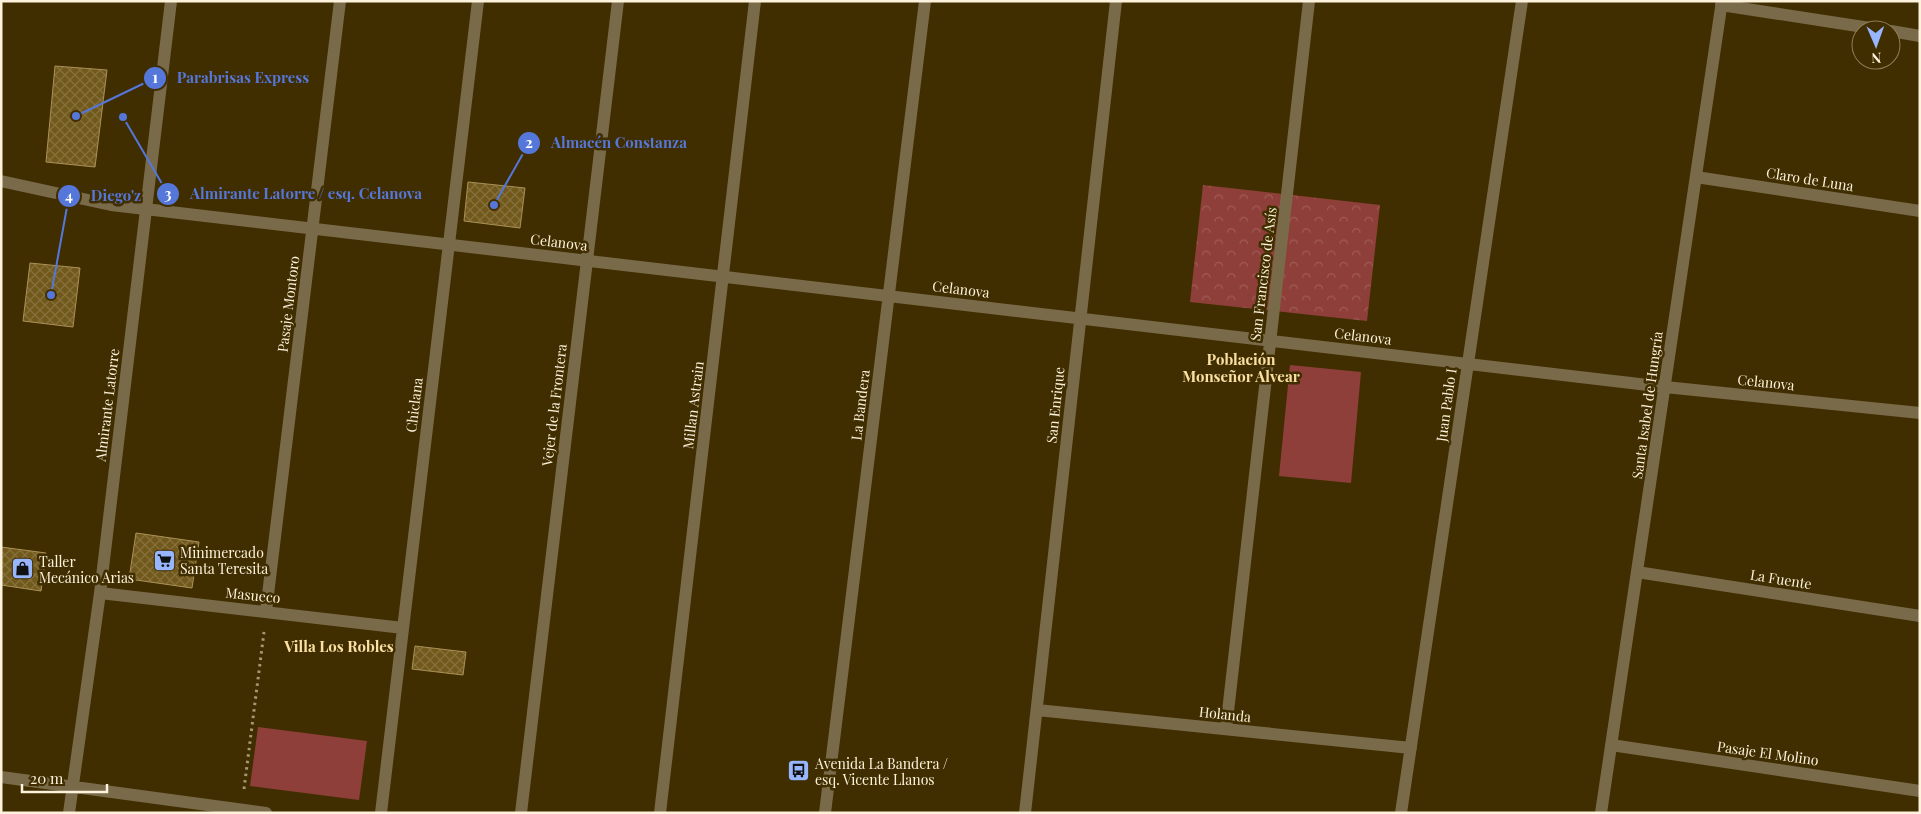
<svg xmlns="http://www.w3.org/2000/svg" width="1921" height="814" font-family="'Playfair Display',serif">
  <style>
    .forest { fill: url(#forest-crowns) }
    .pitch { fill: #8f3f39 }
    .building { fill: url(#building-cross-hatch); stroke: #ab9157 }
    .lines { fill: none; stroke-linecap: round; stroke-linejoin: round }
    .path { stroke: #a69876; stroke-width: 3; stroke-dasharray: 2.5 4; stroke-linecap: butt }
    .minor { stroke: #796a49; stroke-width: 12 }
    .labels { text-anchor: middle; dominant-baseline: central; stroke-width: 5; stroke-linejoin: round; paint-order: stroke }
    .street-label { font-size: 14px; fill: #fdf2db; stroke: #402e00 }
    .poi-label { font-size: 14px; fill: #fdf2db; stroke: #402e00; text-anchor: start }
    .neighbourhood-label { font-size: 15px; font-weight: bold; fill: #fbe0a3; stroke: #402e00 }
    .leader { fill: none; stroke: #5577d9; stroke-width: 2 }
    .callout-dot { fill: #5577d9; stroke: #402e00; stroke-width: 2 }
    .mark-label { font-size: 15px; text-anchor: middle; font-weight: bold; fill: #fff }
    .callout-label { font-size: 15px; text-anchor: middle; font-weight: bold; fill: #5577d9; stroke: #402e00; stroke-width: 5; stroke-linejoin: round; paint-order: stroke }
  </style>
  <defs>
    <pattern id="forest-crowns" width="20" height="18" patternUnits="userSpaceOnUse" patternTransform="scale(1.25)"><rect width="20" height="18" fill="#8f3f39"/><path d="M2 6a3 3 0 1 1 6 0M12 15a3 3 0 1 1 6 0" fill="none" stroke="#a05b55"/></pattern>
    <pattern id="building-cross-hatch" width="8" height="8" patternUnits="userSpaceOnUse" patternTransform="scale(1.25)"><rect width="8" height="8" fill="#71581b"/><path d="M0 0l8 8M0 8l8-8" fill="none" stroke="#86703c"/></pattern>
  </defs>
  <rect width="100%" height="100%" fill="#402e00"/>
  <path class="forest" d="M 1203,185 L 1380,205 L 1367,321 L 1190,302 Z"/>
  <path class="pitch" d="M 1290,365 L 1361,372 L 1351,483 L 1279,476 Z
    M 258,727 L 367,741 L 359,800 L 250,786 Z"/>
  <path class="building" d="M 55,66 L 107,70 L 95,167 L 46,162 Z
    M 468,182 L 525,188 L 520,228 L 464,221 Z
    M 30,263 L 80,268 L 73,327 L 23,321 Z
    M 136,533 L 199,542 L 192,588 L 129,579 Z
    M 1,547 L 46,553 L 41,591 L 1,585 Z
    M 415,646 L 466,652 L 463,675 L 412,669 Z"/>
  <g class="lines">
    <path class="path" d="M 244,789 L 264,632"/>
    <path class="minor" d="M 1721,5 L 1883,30
      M 1891,31 L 1920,36
      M 1696,177 L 1920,211
      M 1,181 L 111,205 L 1665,387 L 1920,413
      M 1637,572 L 1920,616
      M 100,593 L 403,628
      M 266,611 L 340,1
      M 1037,710 L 1411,748
      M 1226,729 L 1309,1
      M 1611,745 L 1920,791
      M 1,777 L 266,813
      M 69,813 L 100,593 L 171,1
      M 381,813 L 478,1
      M 521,813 L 618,1
      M 660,813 L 755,1
      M 825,813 L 925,1
      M 1025,813 L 1116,1
      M 1401,813 L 1522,1
      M 1601,813 L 1722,1"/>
  </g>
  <defs>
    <symbol id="supermarket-square" viewBox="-11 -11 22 22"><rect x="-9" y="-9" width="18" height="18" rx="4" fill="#97b6fd" stroke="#402e00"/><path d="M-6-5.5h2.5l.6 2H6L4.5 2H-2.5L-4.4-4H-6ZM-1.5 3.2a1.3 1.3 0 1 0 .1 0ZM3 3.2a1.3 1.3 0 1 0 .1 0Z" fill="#111"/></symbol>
    <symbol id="shop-square" viewBox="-11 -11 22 22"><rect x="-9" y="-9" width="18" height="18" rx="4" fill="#97b6fd" stroke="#402e00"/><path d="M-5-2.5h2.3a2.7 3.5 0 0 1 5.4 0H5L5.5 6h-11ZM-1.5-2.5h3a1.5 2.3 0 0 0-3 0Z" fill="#111"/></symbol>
    <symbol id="bus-square" viewBox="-11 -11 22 22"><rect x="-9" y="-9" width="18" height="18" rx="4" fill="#97b6fd" stroke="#402e00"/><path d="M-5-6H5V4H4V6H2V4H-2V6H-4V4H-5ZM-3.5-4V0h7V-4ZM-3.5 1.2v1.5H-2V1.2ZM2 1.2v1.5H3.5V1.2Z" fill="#111"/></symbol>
  </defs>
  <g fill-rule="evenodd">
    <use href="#supermarket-square" x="152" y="548" width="25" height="25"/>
    <use href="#shop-square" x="10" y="556" width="25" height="25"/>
    <use href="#bus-square" x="786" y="758" width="25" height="25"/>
  </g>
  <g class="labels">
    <g class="street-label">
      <text transform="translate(1810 179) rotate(9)">Claro de Luna</text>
      <text transform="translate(559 242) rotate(7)">Celanova</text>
      <text transform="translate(1263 274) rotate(-83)">San Francisco de Asís</text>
      <text transform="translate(961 289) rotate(7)">Celanova</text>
      <text transform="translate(288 304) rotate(-83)">Pasaje Montoro</text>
      <text transform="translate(1363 336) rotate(7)">Celanova</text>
      <text transform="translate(1766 382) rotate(6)">Celanova</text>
      <text transform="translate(107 405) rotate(-83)">Almirante Latorre</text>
      <text transform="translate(414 405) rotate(-83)">Chiclana</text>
      <text transform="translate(554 405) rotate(-83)">Vejer de la Frontera</text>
      <text transform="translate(693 405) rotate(-83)">Millan Astrain</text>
      <text transform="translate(860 405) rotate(-83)">La Bandera</text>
      <text transform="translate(1055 405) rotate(-84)">San Enrique</text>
      <text transform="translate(1446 405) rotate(-82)">Juan Pablo I</text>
      <text transform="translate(1647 405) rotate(-82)">Santa Isabel de Hungría</text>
      <text transform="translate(1781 579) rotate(9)">La Fuente</text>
      <text transform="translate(253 595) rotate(6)">Masueco</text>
      <text transform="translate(1225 714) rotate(6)">Holanda</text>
      <text transform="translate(1768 753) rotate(8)">Pasaje El Molino</text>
    </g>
    <g class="poi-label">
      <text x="180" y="552">Minimercado<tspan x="180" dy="16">Santa Teresita</tspan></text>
      <text x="39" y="561">Taller<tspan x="39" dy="16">Mecánico Arias</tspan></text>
      <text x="815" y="763">Avenida La Bandera /<tspan x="815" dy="16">esq. Vicente Llanos</tspan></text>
    </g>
    <g class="neighbourhood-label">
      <text x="1241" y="359">Población<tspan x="1241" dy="17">Monseñor Alvear</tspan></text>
      <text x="339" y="646">Villa Los Robles</text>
    </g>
  </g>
  <path class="leader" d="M76 116L155 78M494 205L529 143M123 117L168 194M51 295L69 196"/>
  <g class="callout-dot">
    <circle cx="76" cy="116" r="5"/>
    <circle cx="494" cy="205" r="5"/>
    <circle cx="123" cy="117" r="5"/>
    <circle cx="51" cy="295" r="5"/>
    <circle cx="155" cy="78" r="12"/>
    <circle cx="529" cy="143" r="12"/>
    <circle cx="168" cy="194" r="12"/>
    <circle cx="69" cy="196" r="12"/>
  </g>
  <g class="mark-label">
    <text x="155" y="83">1</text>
    <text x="529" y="148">2</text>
    <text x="168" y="199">3</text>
    <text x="69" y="201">4</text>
  </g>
  <g class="callout-label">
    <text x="243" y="83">Parabrisas Express</text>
    <text x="619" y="148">Almacén Constanza</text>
    <text x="306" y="199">Almirante Latorre / esq. Celanova</text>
    <text x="116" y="201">Diego'z</text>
  </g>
  <rect width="1921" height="814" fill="none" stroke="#fdf2db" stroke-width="5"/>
  <g transform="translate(1876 45) rotate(178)"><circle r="24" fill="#402e00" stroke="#8c7c58"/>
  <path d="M0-4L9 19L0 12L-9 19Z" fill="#97b6fd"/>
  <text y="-8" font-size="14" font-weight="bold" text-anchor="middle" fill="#fdf2db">N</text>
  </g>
  <path d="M22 784v8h85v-8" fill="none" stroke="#fdf2db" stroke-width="2.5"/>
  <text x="30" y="784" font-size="15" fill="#fdf2db" stroke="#402e00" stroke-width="4" paint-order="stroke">20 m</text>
</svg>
